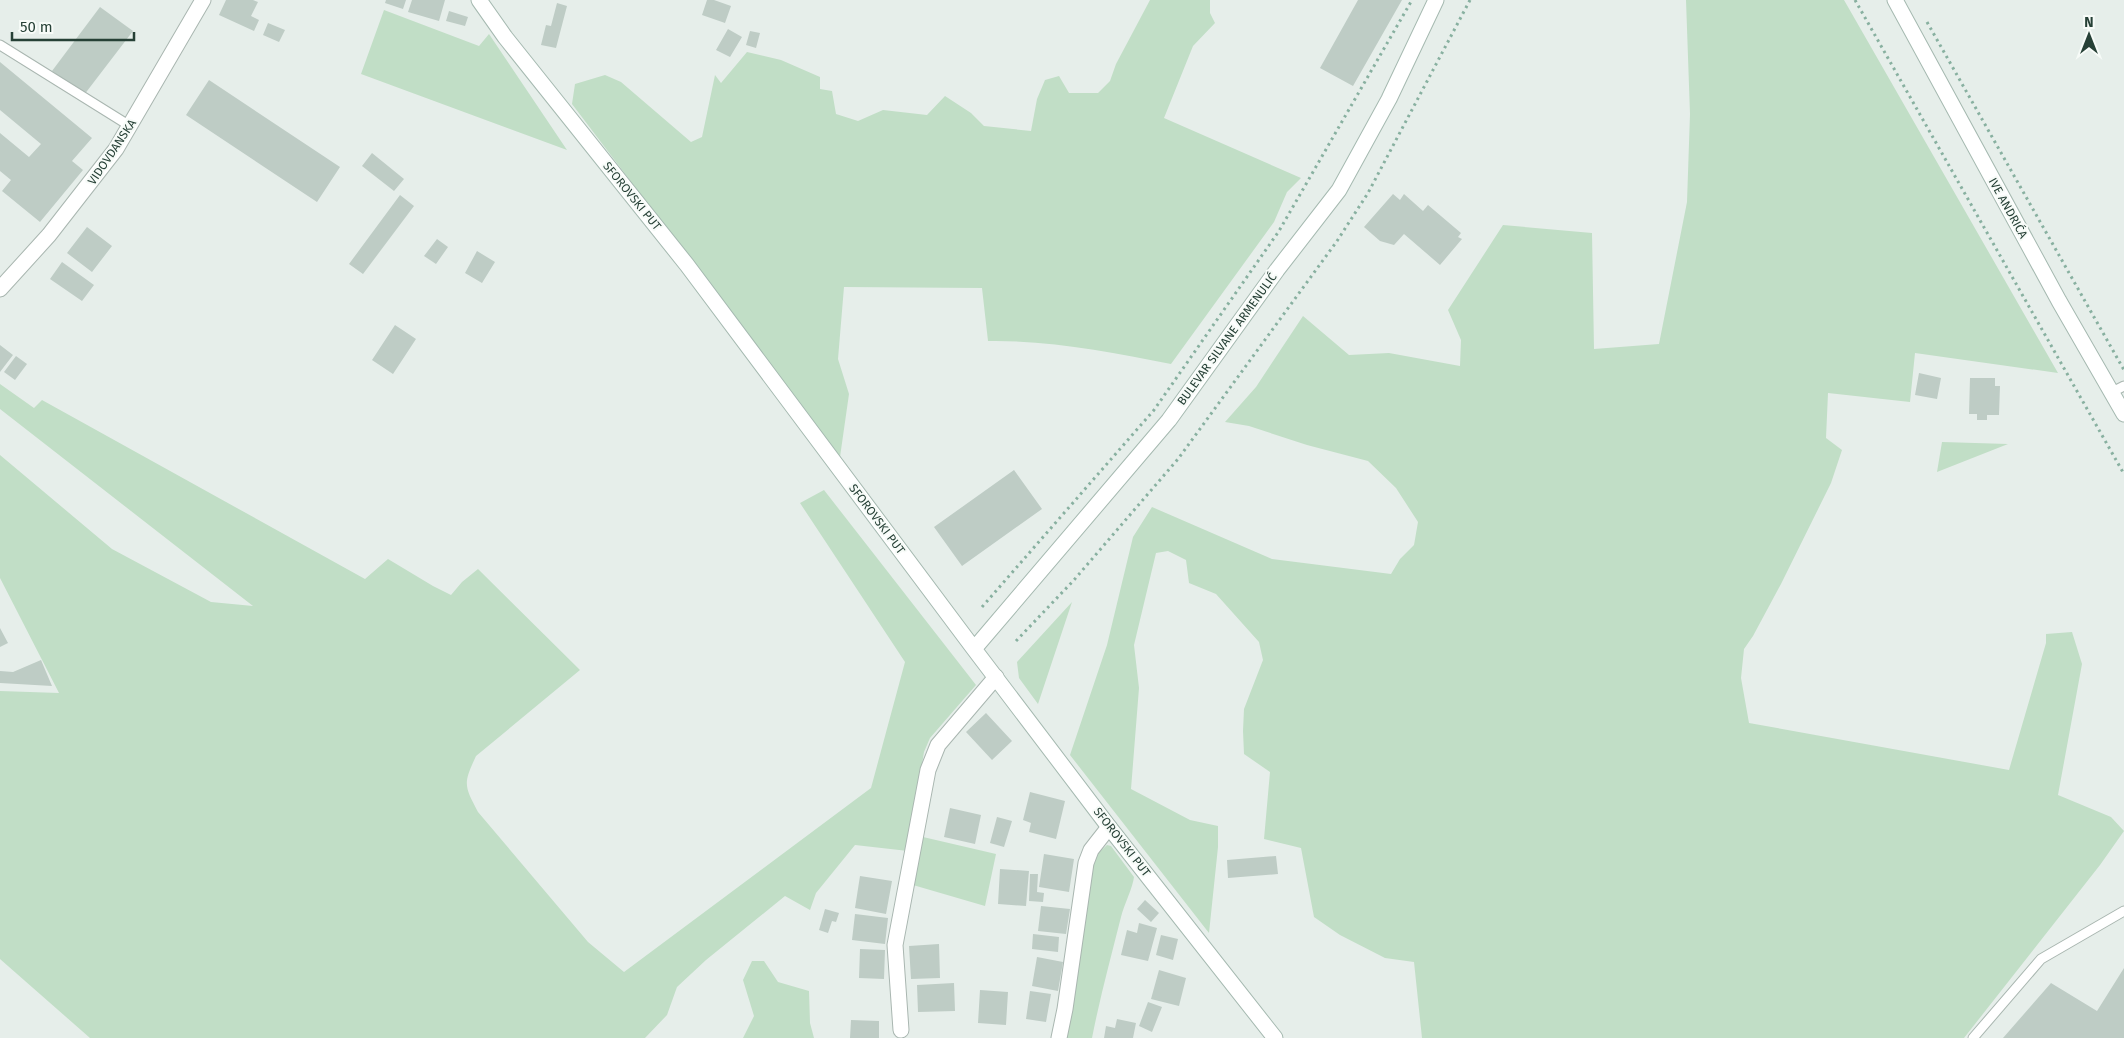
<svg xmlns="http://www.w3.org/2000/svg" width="2124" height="1038" font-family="'Fira Sans',sans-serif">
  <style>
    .green { fill: #c1dec6 }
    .building { fill: #beccc5 }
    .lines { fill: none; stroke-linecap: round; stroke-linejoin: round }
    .lane-casing { stroke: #a9b6b0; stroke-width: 11 }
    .street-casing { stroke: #a9b6b0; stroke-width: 17 }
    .secondary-casing { stroke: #a5b9b0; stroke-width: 17 }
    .path { stroke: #88b0a0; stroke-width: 3; stroke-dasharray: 2.5 4; stroke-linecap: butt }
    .lane { stroke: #fff; stroke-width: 9 }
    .street { stroke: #fff; stroke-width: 15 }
    .secondary { stroke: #fff; stroke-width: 15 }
    .labels { text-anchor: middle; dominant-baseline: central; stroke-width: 4; stroke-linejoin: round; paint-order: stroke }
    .street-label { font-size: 12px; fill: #264036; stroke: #f7fbf8 }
  </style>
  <rect width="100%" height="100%" fill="#e6eeea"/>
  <path class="green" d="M 1150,0 L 1210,0 L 1210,13 L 1215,23 L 1193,46 L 1164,118 L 1301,178 L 1287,192 L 1274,222 L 1171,364 C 1110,352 1050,340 988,341 L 982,288 L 844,287 L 838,359 L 849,394 L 840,457 L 572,104 L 575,84 L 605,75 L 621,82 L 691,142 L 702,137 L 715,75 L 721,83 L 747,52 L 781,60 L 820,77 L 820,89 L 832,91 L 836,114 L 858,121 L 883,110 L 927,115 L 945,96 L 971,113 L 984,126 L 1031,131 L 1037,99 L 1045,80 L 1059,76 L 1069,93 L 1098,93 L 1110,81 L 1116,64 Z
    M 1686,0 L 1844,0 L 2058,373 L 1915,353 L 1910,402 L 1828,393 L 1826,438 L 1842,450 L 1831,483 L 1781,584 L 1753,636 L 1744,649 L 1741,678 L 1749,723 L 2009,770 L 2046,643 L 2046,634 L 2072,632 L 2082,664 L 2058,795 L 2111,817 L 2124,831 L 2100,865 L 1964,1038 L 1422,1038 L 1414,962 L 1385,958 L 1340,935 L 1314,917 L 1301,848 L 1264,839 L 1270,772 L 1244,754 L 1243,731 L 1244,709 L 1263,660 L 1259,642 L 1216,594 L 1189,583 L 1186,560 L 1168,551 L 1156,553 L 1134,645 L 1139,688 L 1131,789 L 1190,820 L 1218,826 L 1218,847 L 1209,933 L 1070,755 L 1107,645 L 1133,537 L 1152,507 L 1272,559 L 1391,574 L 1400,559 L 1414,545 L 1418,522 L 1396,488 L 1368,461 L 1307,445 L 1249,426 L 1225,422 L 1256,387 L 1303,316 L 1349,355 L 1389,353 L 1460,366 L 1461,340 L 1448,310 L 1503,225 L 1592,233 L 1594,349 L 1659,344 L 1687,202 L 1690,114 Z
    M 384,10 L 479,46 L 489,34 L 567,150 L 361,74 Z
    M 0,384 L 34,408 L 42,400 L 365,579 L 388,559 L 433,586 L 451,595 L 462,582 L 478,569 L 580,670 L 476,756 C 463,784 464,785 478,812 L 588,942 L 624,972 L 871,788 L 905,662 L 800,503 L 824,490 L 976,685 L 930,738 L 924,752 L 908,851 L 855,845 L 816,893 L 810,910 L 785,896 L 706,960 L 677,987 L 667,1015 L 645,1038 L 90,1038 L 0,959 L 0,691 L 59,693 L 0,578 L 0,455 L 112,549 L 211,602 L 253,606 L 0,409 Z
    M 1942,442 L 2008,444 L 1937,472 Z
    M 1072,602 L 1038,704 L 1019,678 L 1017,662 Z
    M 923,837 L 996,854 L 985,906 L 913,885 Z
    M 1107,845 L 1111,846 L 1134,877 C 1133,887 1124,905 1121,917 C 1111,957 1100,997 1092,1038 L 1065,1038 L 1094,857 Z
    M 752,961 L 764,961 L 778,982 L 809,991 L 810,1023 L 814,1038 L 743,1038 L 754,1016 L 743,980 Z"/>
  <path class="building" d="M 226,0 L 253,0 L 258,2 L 251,16 L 259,20 L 254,31 L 219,15 Z
    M 386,0 L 406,0 L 403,9 L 385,3 Z
    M 412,0 L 445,0 L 439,21 L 408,12 Z
    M 707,0 L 714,0 L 731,6 L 725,23 L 702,15 Z
    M 1358,0 L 1402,0 L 1353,86 L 1320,68 Z
    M 557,3 L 567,6 L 556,48 L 541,45 L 546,25 L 551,26 Z
    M 100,7 L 133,31 L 84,95 L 52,71 Z
    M 449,11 L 468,17 L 465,26 L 446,21 Z
    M 268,23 L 285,30 L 279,42 L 263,35 Z
    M 728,29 L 742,37 L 730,57 L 716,50 Z
    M 750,31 L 760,33 L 756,48 L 746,45 Z
    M 0,62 L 92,138 L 72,161 L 83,170 L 40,222 L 2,191 L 11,180 L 0,171 L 0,133 L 29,157 L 41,144 L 0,110 Z
    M 209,80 L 340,167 L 317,202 L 186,115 Z
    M 372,153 L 404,179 L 394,191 L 362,166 Z
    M 1393,194 L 1400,200 L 1404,194 L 1423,211 L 1428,205 L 1461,233 L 1458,237 L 1462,239 L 1440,265 L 1404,234 L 1394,245 L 1380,241 L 1364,227 Z
    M 400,195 L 414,206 L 363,274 L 349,264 Z
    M 87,227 L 112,246 L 92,272 L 67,253 Z
    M 437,239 L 448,247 L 436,264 L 424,256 Z
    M 477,251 L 495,262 L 482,283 L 465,273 Z
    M 62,262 L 94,285 L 82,301 L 50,279 Z
    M 395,325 L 416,339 L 393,374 L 372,360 Z
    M 0,345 L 13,355 L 0,372 Z
    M 16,356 L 27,364 L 15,380 L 4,372 Z
    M 1919,373 L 1941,378 L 1937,399 L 1915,395 Z
    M 1970,378 L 1995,378 L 1995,386 L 2000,386 L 1999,415 L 1987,415 L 1987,420 L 1977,420 L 1977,414 L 1969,414 Z
    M 1014,470 L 1042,509 L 962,566 L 934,527 Z
    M 0,628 L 8,643 L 0,647 Z
    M 41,660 L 52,686 L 0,683 L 0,671 L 13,672 Z
    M 986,713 L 1012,741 L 992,760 L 966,732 Z
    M 1030,792 L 1065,801 L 1056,839 L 1029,832 L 1031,823 L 1023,820 Z
    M 950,808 L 981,815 L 975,844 L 944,837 Z
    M 997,817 L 1012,821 L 1004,847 L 990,843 Z
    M 1044,854 L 1074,859 L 1069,892 L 1039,887 Z
    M 1276,856 L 1278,874 L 1228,878 L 1227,860 Z
    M 1000,869 L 1029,871 L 1026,906 L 998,904 Z
    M 1030,874 L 1038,874 L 1037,892 L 1044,893 L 1043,902 L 1029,901 Z
    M 860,876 L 892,881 L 886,914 L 855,908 Z
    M 1145,900 L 1159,913 L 1151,922 L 1137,909 Z
    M 1041,906 L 1070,909 L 1066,934 L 1038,931 Z
    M 825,909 L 839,913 L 836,922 L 832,921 L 828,933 L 819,930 Z
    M 855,914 L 888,918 L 885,944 L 852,940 Z
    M 1139,923 L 1157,928 L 1148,961 L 1121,955 L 1127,930 L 1137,933 Z
    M 1033,934 L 1059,937 L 1058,952 L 1032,949 Z
    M 1161,935 L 1178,939 L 1173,960 L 1156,955 Z
    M 939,944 L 940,978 L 911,979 L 909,946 Z
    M 860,949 L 885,950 L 884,979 L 859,978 Z
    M 1037,957 L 1063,962 L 1058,991 L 1032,986 Z
    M 2124,968 L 2124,1038 L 2003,1038 L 2051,983 L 2097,1011 Z
    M 1159,970 L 1186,978 L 1179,1006 L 1151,999 Z
    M 954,983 L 955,1011 L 918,1012 L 917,985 Z
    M 980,990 L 1008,992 L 1006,1025 L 978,1023 Z
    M 1030,991 L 1051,994 L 1046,1022 L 1026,1019 Z
    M 1148,1002 L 1162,1007 L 1152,1032 L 1139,1026 Z
    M 1117,1019 L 1136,1023 L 1133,1038 L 1104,1038 L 1106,1026 L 1115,1028 Z
    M 851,1020 L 879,1021 L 879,1038 L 850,1038 Z"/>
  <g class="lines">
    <defs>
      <path id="lane" d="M 0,45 L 130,126
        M 2112,392 L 2124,386
        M 1973,1038 L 2041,959 L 2124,911"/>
      <path id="street" d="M 0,289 L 49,235 L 116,149 L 203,0
        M 901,1030 L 895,945 L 928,770 L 938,745 L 996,677
        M 1059,1038 L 1065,1009 L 1086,863 L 1091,850 L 1109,827"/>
      <path id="secondary" d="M 479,0 L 505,37 L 687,265 L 974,649 L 1109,827 L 1275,1038
        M 1895,0 L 2059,301 L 2124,414
        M 974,649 L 1169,420 L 1277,270 L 1339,190 L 1389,99 L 1436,0"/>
    </defs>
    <use href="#lane" class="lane-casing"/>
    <use href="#street" class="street-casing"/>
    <use href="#secondary" class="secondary-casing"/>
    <path class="path" d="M 1855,0 L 2124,474
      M 1927,22 L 2124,370
      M 982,607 L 1154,410 L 1279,231 L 1412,0
      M 1016,641 L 1074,580 L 1178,459 L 1337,241 L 1368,193 L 1470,0"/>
    <use href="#lane" class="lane"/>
    <use href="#street" class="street"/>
    <use href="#secondary" class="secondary"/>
  </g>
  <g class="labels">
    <g class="street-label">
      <text transform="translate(112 152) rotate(-56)">VIDOVDANSKA</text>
      <text transform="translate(632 196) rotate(51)">SFOROVSKI PUT</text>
      <text transform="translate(2008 208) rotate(61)">IVE ANDRIĆA</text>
      <text transform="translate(1227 339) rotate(-54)">BULEVAR SILVANE ARMENULIĆ</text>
      <text transform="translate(877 519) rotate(53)">SFOROVSKI PUT</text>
      <text transform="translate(1122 842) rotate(52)">SFOROVSKI PUT</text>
    </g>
  </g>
  <g transform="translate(2089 35)" stroke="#f7fbf8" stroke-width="4" paint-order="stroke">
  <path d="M0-4L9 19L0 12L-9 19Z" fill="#264036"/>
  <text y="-8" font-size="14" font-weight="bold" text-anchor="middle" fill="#264036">N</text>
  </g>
  <path d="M12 32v8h122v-8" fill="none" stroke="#264036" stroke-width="2.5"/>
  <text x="20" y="32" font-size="15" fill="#264036" stroke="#f7fbf8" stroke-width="4" paint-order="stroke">50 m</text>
</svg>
